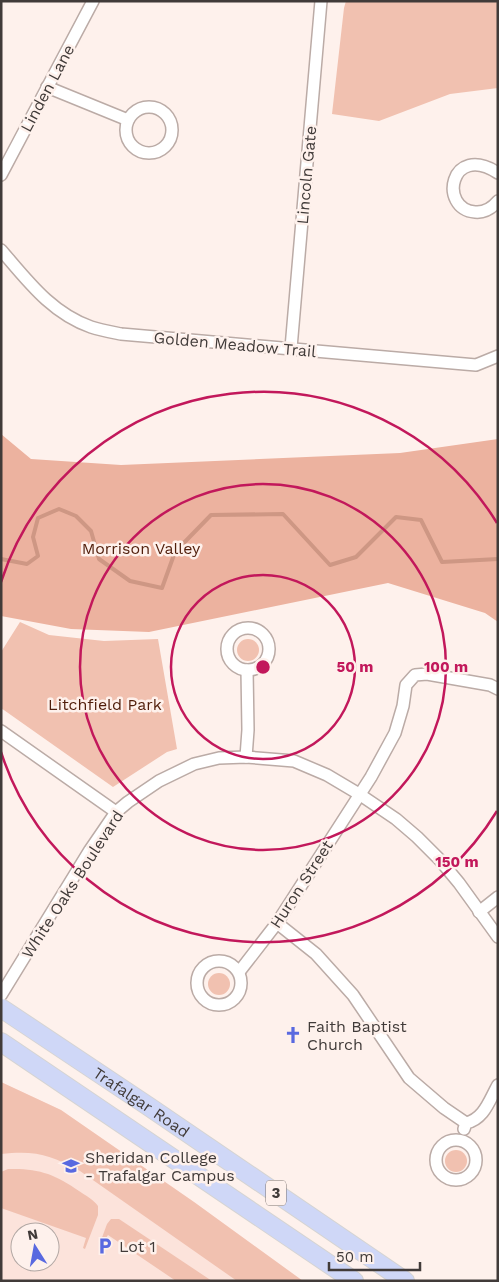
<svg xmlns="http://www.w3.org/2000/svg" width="499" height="1282" font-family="'Work Sans',sans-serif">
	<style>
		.built { fill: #fce3db; fill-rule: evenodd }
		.green { fill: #f1c1b0 }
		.forest { fill: #ecb29f }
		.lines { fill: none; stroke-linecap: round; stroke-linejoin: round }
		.stream { stroke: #ce9784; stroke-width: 4 }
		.street-casing { stroke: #bbaba6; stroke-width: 14 }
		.primary-casing { stroke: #d5d4d3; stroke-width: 20 }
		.street { stroke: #fff; stroke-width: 11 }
		.primary { stroke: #cfd7f7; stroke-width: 18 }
		.ring { fill: none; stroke: #c2185b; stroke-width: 2.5 }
		.labels { text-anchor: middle; stroke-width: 5; stroke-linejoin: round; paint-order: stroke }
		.shield { fill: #fef1ec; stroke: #7a726f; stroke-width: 1 }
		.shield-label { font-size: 15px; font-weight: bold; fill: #413b39 }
		.street-label { font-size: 16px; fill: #413b39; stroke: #fef1ec }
		.park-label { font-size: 16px; fill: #501d0a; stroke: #fef1ec }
		.poi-label { font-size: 16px; fill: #413b39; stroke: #fef1ec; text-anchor: start }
		.centre { fill: #c2185b; stroke: #fef1ec; stroke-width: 2.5 }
		.ring-label { font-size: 15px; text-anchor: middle; font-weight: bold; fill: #c2185b; stroke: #fef1ec; stroke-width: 5; stroke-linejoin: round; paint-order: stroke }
	</style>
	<rect width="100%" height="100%" fill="#fef1ec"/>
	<path class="built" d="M1,1082l60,28 133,92 109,79h-302zM20,1232h30v30h-30z"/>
	<g class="green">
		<polygon points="346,1 498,1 498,88 450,94 379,121 332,114 344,8"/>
		<polygon points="20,622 49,635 104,641 158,639 177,749 167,752 113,787 1,708 1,652"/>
		<circle cx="248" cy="650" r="11"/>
		<circle cx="219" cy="984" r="11"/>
		<path d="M1,1082l60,28 133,92 109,79h-66l-157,-110c-29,-16 -45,-21 -79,-17z"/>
		<circle cx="456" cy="1161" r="11"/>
		<path d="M8,1169c30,-1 47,5 71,22 7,5 14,8 19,15v9l-13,34 -2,-1 3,-10 -85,-30v-36z"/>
		<polygon points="111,1219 119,1219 212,1281 176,1281 108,1235 102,1244 100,1243 107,1224"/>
	</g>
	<polygon class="forest" points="1,434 31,459 121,465 400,453 498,439 498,622 485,613 388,583 149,632 71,629 1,616"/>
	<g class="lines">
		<polyline class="stream" points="1,559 27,564 38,556 33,537 38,518 59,509 76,516 91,531 99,559 130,581 162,588 175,552 211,515 283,514 330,565 356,557 396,517 421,520 442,562 498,559"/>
		<g class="street-casing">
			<g id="street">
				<polyline points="47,87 128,120"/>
				<circle cx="149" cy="130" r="23"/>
				<path d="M498,173c-48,-31 -60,36 -23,39 10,1 17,-4 23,-11"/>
				<polyline points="1,175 93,1"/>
				<path d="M1,250c26,30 50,63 90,77 9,3 20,5 30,7l355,31 22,-9"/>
				<polyline points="291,348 321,1"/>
				<circle cx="248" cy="649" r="21"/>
				<polyline points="1,731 116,812"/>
				<polyline points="246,757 248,730 247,670"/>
				<polyline points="479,912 498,897"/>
				<polyline points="277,923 316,954 353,995 409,1078 444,1108 466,1123"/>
				<circle cx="219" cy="983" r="22"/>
				<polyline points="239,972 277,923 371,777 395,733 403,706 406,685 415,675 427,674 490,685 498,689"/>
				<polyline points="1,995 90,850 116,812 128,802 159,781 194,764 219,758 246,757 294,761 327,775 359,794 396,819 417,837 439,859 459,883 498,937"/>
				<path d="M464,1129l2,-6c18,-4 23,-22 32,-38"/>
				<circle cx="456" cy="1160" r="20"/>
			</g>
		</g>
		<g class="primary-casing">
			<g id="primary">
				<path id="s1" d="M1,1008l147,98 257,175"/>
				<polyline points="1,1042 354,1281"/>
			</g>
		</g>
		<use href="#street" class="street"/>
		<use href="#primary" class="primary"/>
	</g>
	<g class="ring">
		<circle cx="263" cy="667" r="92"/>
		<circle cx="263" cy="667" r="183"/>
		<path d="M497 811A275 275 0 0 1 1 752M1 582A275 275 0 0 1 497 523"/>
	</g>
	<defs>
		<g id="church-bare" transform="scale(1.35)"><path d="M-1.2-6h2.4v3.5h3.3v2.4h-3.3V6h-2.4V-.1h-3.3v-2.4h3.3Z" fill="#5969e0" stroke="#fef1ec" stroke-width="2.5" paint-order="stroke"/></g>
		<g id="university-bare" transform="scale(1.35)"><path d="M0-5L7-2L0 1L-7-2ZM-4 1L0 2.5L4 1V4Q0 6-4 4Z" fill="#5969e0" stroke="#fef1ec" stroke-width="2.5" paint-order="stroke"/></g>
		<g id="parking-bare" transform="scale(1.35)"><path d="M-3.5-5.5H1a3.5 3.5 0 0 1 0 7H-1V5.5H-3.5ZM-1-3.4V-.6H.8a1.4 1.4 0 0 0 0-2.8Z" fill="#5969e0" stroke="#fef1ec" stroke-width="2.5" paint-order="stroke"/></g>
	</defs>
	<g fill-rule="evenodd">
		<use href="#church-bare" x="293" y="1035"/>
		<use href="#university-bare" x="71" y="1166"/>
		<use href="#parking-bare" x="105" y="1246"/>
	</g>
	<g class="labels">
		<rect class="shield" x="266" y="1180.5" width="20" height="25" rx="4"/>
		<g class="shield-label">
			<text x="276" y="1198">3</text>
		</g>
		<g class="street-label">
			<text transform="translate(47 88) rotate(-62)" y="6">Linden Lane</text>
			<text transform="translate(306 175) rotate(-85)" y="6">Lincoln Gate</text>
			<text transform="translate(235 344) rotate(5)" y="6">Golden Meadow Trail</text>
			<text transform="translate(72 884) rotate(-57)" y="6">White Oaks Boulevard</text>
			<text transform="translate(301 884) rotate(-57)" y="6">Huron Street</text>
			<text dy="6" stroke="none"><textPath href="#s1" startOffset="169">Trafalgar Road</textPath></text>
		</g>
		<g class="park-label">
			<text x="141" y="554">Morrison Valley</text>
			<text x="105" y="710">Litchfield Park</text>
		</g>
		<g class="poi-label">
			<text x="307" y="1032">Faith Baptist<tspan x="307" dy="18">Church</tspan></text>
			<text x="85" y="1163">Sheridan College<tspan x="85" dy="18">- Trafalgar Campus</tspan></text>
			<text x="119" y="1252">Lot 1</text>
		</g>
	</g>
	<circle cx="263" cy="667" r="8" class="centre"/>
	<g class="ring-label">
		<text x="355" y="672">50 m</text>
		<text x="446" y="672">100 m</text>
		<text x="457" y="867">150 m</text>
	</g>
	<rect width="499" height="1282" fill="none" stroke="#413b39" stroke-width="5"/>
	<g transform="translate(35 1247) rotate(349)"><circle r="24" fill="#fef1ec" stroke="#b2a8a4"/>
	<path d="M0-4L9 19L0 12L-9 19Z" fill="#5969e0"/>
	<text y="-8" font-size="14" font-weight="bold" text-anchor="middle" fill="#413b39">N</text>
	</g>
	<path d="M329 1262v8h91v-8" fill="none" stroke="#413b39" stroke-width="2.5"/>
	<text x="336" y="1262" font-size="15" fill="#413b39" stroke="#fef1ec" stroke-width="4" paint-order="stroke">50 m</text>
</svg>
